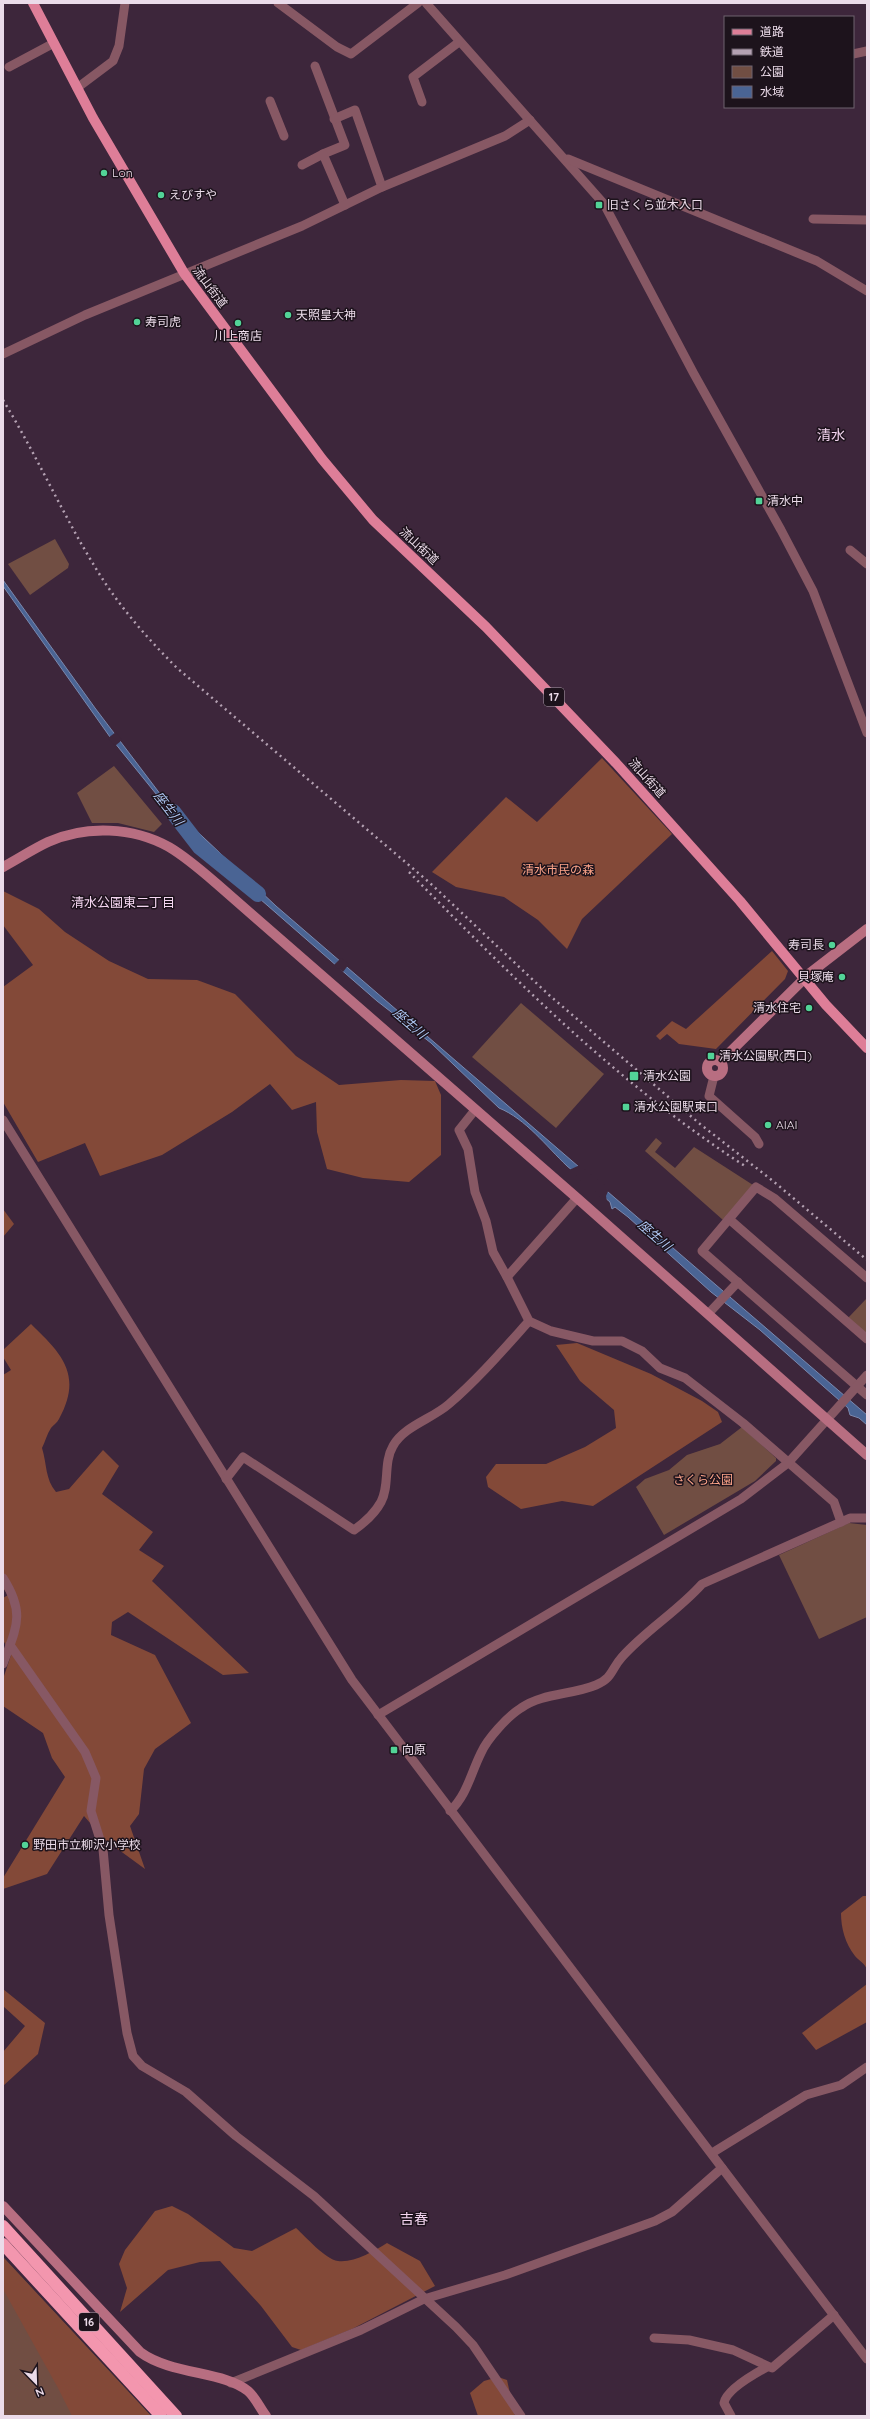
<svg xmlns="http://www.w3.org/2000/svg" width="870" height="2419" font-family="Quicksand,'Noto Sans JP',sans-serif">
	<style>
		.green { fill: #714e43 }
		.forest { fill: #834938 }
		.water { fill: #4a6494; stroke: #7a88ae }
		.pier { fill: #3d263b }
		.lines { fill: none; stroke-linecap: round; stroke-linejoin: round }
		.river { stroke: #4a6494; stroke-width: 16 }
		.street { stroke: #875864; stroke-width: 9 }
		.secondary { stroke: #b86e81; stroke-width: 10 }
		.primary { stroke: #de7e98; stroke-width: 10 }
		.highway { stroke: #f396ae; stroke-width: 12 }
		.rail { stroke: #b4a1b2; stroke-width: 2.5; stroke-dasharray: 2 4; stroke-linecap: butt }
		.poi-dot { fill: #52d397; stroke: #1d131c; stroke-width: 1.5 }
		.labels { text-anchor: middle; stroke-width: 3; stroke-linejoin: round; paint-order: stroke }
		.shield { fill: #1d131c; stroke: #ad9fac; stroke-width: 1 }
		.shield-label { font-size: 11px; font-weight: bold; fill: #ebdbe9 }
		.poi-label { font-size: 12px; fill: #ebdbe9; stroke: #1d131c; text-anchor: start }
		.street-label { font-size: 12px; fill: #ebdbe9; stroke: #1d131c }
		.park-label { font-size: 12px; fill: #fea58a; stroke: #1d131c }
		.water-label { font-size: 13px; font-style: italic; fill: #afc8f4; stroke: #1d131c }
		.neighbourhood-label { font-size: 13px; fill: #f4d5f0; stroke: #1d131c }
		.quarter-label { font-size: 14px; fill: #f4d5f0; stroke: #1d131c }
	</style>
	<rect width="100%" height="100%" fill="#3d263b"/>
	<g class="green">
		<polygon points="55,539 69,564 68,568 30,595 8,564"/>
		<polygon points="114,766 162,824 154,832 118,823 92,823 77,793"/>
		<polygon points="521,1003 604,1074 556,1128 472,1057"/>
		<polygon points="656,1138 662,1143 655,1152 675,1168 694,1147 753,1185 723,1220 645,1151"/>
		<polygon points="867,1298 867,1335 848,1318"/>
		<polygon points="742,1427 776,1458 776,1461 755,1481 664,1535 636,1487 645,1479 669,1470 687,1455 720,1444"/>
		<polygon points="849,1523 867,1525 867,1617 819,1639 779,1555"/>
		<polygon points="3,2257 151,2416 3,2416"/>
	</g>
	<g class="forest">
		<polygon points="602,758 672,834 582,919 567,949 538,920 504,897 456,887 432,872 506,797 537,822"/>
		<polygon points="3,891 39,909 65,932 109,961 148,979 197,980 235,994 296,1056 339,1085 401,1080 435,1081 441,1095 441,1155 409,1182 363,1178 327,1169 317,1132 316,1102 292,1110 270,1084 232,1112 162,1155 100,1176 85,1143 38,1162 3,1102 3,987 33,965 3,925"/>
		<polygon points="772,951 788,971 785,979 716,1049 679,1044 667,1034 660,1040 656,1036 672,1021 686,1029"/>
		<polygon points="3,1209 14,1224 3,1237"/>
		<path d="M31,1324c31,30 52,51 28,95 -2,4 -6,6 -8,9 -4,6 -6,14 -9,20 5,16 3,31 14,44l13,-3 34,-39 16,16 -17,28 51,38 -14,18 25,16 -12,15 97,92 -26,2 -95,-63 -16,10 -1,13 44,20 36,68 -36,26 -11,20 -5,45 -9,12 15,43 -41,-30 -20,-23 -37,58 -44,15v-11l62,-101 -13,-19 -9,-25 -40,-27v-27l8,-24 -8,-15v-42l5,-3 -5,-7v-213l8,-5 -8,-13v-7z"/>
		<polygon points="577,1343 651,1374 702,1401 718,1412 722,1422 593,1506 562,1501 521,1509 488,1487 486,1477 496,1464 546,1464 585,1447 616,1428 614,1410 580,1381 556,1345"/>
		<path d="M863,1896h4v74c-2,-7 -8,-9 -12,-14 -10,-13 -14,-28 -14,-43z"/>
		<polygon points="867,1984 867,2022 816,2050 802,2033"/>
		<polygon points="3,1989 45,2023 38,2054 3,2086 3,2052 25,2026 3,2006"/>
		<path d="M172,2206l16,8 46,34 18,3 44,-23c10,9 29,31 42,33 16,2 36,-10 49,-18l33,18 15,25 -83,43 -51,21 -9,-3 -31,-41 -41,-45 -20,1 -32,8 -48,42 7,-24 -8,-24 6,-14 30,-39z"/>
		<polygon points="3,2257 151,2416 72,2416 58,2388 3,2289"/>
		<polygon points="498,2377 507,2380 515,2416 478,2416 470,2393 484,2381"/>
	</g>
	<path class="water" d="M3,580l92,128 72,95 109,103 577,497 14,12v10l-8,-7 -9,-3 -2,-7 -25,-22 -63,-56 -49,-38 -83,-75 -13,-10 -3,2 -2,-7c-14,-12 -29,-24 -43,-36 -21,-20 -41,-47 -68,-58l-68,-65 -54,-42 -125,-109 -74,-71 -68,-84 -107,-151z"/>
	<g class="pier">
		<polygon points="116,732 122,740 115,746 108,738"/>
		<polygon points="341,958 349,964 343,972 334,965"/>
		<polygon points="580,1165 609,1189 606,1196 607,1202 569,1170"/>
	</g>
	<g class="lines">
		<polyline class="river" points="173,812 200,847 258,894"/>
		<g class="street">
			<polyline points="278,3 337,47 351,54 418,3"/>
			<polyline points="426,3 604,204 694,374 781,530 813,591 867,733"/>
			<polyline points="853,54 867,51"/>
			<polyline points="315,66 345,145 323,154"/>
			<polyline points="9,67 54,43"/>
			<polyline points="77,88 113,61 119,46 125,3"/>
			<polyline points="270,101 284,136"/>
			<polyline points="422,102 413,77 459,42"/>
			<polyline points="334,119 355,110 382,187"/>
			<polyline points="568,159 817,261 867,291"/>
			<polyline points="302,165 323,154 345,205"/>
			<polyline points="813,219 867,220"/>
			<polyline points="3,354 85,315 302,226 382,187 505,136 530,120"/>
			<polyline points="850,550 867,564"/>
			<polyline points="714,1076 709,1096 755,1137 759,1144"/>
			<polyline points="475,1110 459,1130 468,1149 475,1192 486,1221 493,1252 507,1277 529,1321 551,1331 593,1341 622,1341 642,1351 660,1368 685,1378 743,1423 834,1502 841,1522"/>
			<polyline points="3,1120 352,1680 867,2359"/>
			<polyline points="729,1219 867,1339"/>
			<polyline points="507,1277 577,1198"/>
			<polyline points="867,1278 774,1198 756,1187 702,1251 867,1395"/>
			<polyline points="708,1314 738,1282"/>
			<path d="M226,1479l17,-22 111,73c10,-7 21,-17 27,-28 9,-17 2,-39 12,-56 11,-20 39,-27 56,-42 29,-25 54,-54 80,-83"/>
			<path d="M3,1578c23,36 13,50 0,86"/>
			<polyline points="10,1645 85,1752 96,1778 91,1811 103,1849 109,1915 127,2033 133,2056 142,2066 186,2092 236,2136 314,2196 456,2327 473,2345 521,2416"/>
			<polyline points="378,1715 741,1499 788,1463 867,1375"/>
			<path d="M450,1811c17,-16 21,-38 31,-58 6,-14 27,-37 40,-45 21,-15 51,-13 75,-23 17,-7 15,-16 26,-28 24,-27 56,-46 80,-73l148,-66h17"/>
			<polyline points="712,2153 806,2095 841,2085 867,2067"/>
			<polyline points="654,2338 689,2340 733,2350 772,2368 834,2315"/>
			<polyline points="231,2383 361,2330 424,2299 505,2275 655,2221 672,2212 722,2168"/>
			<path d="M731,2416l-7,-13c2,-13 32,-30 43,-36"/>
		</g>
		<g class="secondary">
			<path d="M3,867c15,-8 30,-18 45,-25 38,-17 85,-15 121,5 17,10 33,24 48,37l360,314 290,257"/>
			<circle cx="715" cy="1068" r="8"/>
			<polyline points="720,1062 810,973 867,929"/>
			<path d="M3,2206l137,146c31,23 84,19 108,39 7,6 12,17 18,25"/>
		</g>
		<polyline class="primary" points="33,3 93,118 184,273 322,459 373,520 486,627 616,763 740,901 826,1005 867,1048"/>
		<g class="highway">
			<polyline points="3,2226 176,2416"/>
			<polyline points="3,2244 161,2416"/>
		</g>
		<g class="rail">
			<path d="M3,400c33,54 59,113 92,167 23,38 51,70 82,101l253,215 119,112 151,129 73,57 94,79"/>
			<path d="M409,872c104,106 209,212 336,294"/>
		</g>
	</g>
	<g class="poi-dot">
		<circle cx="104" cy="173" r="4"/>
		<circle cx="161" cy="195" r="4"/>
		<rect x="595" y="201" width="8" height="8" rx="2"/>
		<circle cx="288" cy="315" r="4"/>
		<circle cx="137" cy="322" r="4"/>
		<circle cx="238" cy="323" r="4"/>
		<rect x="755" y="497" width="8" height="8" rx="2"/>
		<circle cx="832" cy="945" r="4"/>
		<circle cx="842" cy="977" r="4"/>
		<circle cx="809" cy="1008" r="4"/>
		<rect x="707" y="1052" width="8" height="8" rx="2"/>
		<rect x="629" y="1071" width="10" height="10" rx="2"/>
		<rect x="622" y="1103" width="8" height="8" rx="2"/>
		<circle cx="768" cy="1125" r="4"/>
		<rect x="390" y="1746" width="8" height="8" rx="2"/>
		<circle cx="25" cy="1845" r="4"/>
	</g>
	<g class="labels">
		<g class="shield">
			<rect x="544" y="688" width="20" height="18" rx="3"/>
			<rect x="79" y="2313" width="20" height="18" rx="3"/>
		</g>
		<g class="shield-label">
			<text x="554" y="701">17</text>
			<text x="89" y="2326">16</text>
		</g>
		<g class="poi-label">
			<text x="112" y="177">Lon</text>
			<text x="169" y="199">えびすや</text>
			<text x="607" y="209">旧さくら並木入口</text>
			<text x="296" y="319">天照皇大神</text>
			<text x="145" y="326">寿司虎</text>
			<text x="238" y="340" text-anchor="middle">川上商店</text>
			<text x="767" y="505">清水中</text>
			<text x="824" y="949" text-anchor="end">寿司長</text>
			<text x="834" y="981" text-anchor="end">貝塚庵</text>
			<text x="801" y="1012" text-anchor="end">清水住宅</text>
			<text x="719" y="1060">清水公園駅(西口)</text>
			<text x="643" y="1080">清水公園</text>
			<text x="634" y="1111">清水公園駅東口</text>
			<text x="776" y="1129">AIAI</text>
			<text x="402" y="1754">向原</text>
			<text x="33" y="1849">野田市立柳沢小学校</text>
		</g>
		<g class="street-label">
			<text transform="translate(210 287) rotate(53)" y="4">流山街道</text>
			<text transform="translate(419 546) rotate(43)" y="4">流山街道</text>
			<text transform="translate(647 778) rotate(48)" y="4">流山街道</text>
		</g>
		<g class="park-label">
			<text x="558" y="874">清水市民の森</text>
			<text x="703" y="1484">さくら公園</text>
		</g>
		<g class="water-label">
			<text transform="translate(169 808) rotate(52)" y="5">座生川</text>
			<text transform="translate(410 1023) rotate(41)" y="5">座生川</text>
			<text transform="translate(655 1235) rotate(41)" y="5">座生川</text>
		</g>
		<g class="neighbourhood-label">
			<text x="123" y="907">清水公園東二丁目</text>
		</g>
		<g class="quarter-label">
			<text x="831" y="440">清水</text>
			<text x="414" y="2224">吉春</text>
		</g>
	</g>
	<rect width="870" height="2419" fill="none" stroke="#ebdbe9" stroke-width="8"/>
	<rect x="724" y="16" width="130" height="92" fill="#1d131c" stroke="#6f636e"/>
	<rect x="732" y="29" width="20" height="6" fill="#de7e98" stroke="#6f636e"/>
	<text x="760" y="36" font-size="12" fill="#ebdbe9">道路</text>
	<rect x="732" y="49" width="20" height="6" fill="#b4a1b2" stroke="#6f636e"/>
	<text x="760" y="56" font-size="12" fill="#ebdbe9">鉄道</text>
	<rect x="732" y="66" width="20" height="12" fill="#714e43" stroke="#6f636e"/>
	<text x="760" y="76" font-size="12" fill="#ebdbe9">公園</text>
	<rect x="732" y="86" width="20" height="12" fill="#4a6494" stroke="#6f636e"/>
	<text x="760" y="96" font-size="12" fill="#ebdbe9">水域</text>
	<g transform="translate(36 2383) rotate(157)" stroke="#1d131c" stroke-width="3" paint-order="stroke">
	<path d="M0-3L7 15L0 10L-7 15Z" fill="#ebdbe9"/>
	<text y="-6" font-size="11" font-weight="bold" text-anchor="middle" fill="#ebdbe9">N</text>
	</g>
</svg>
